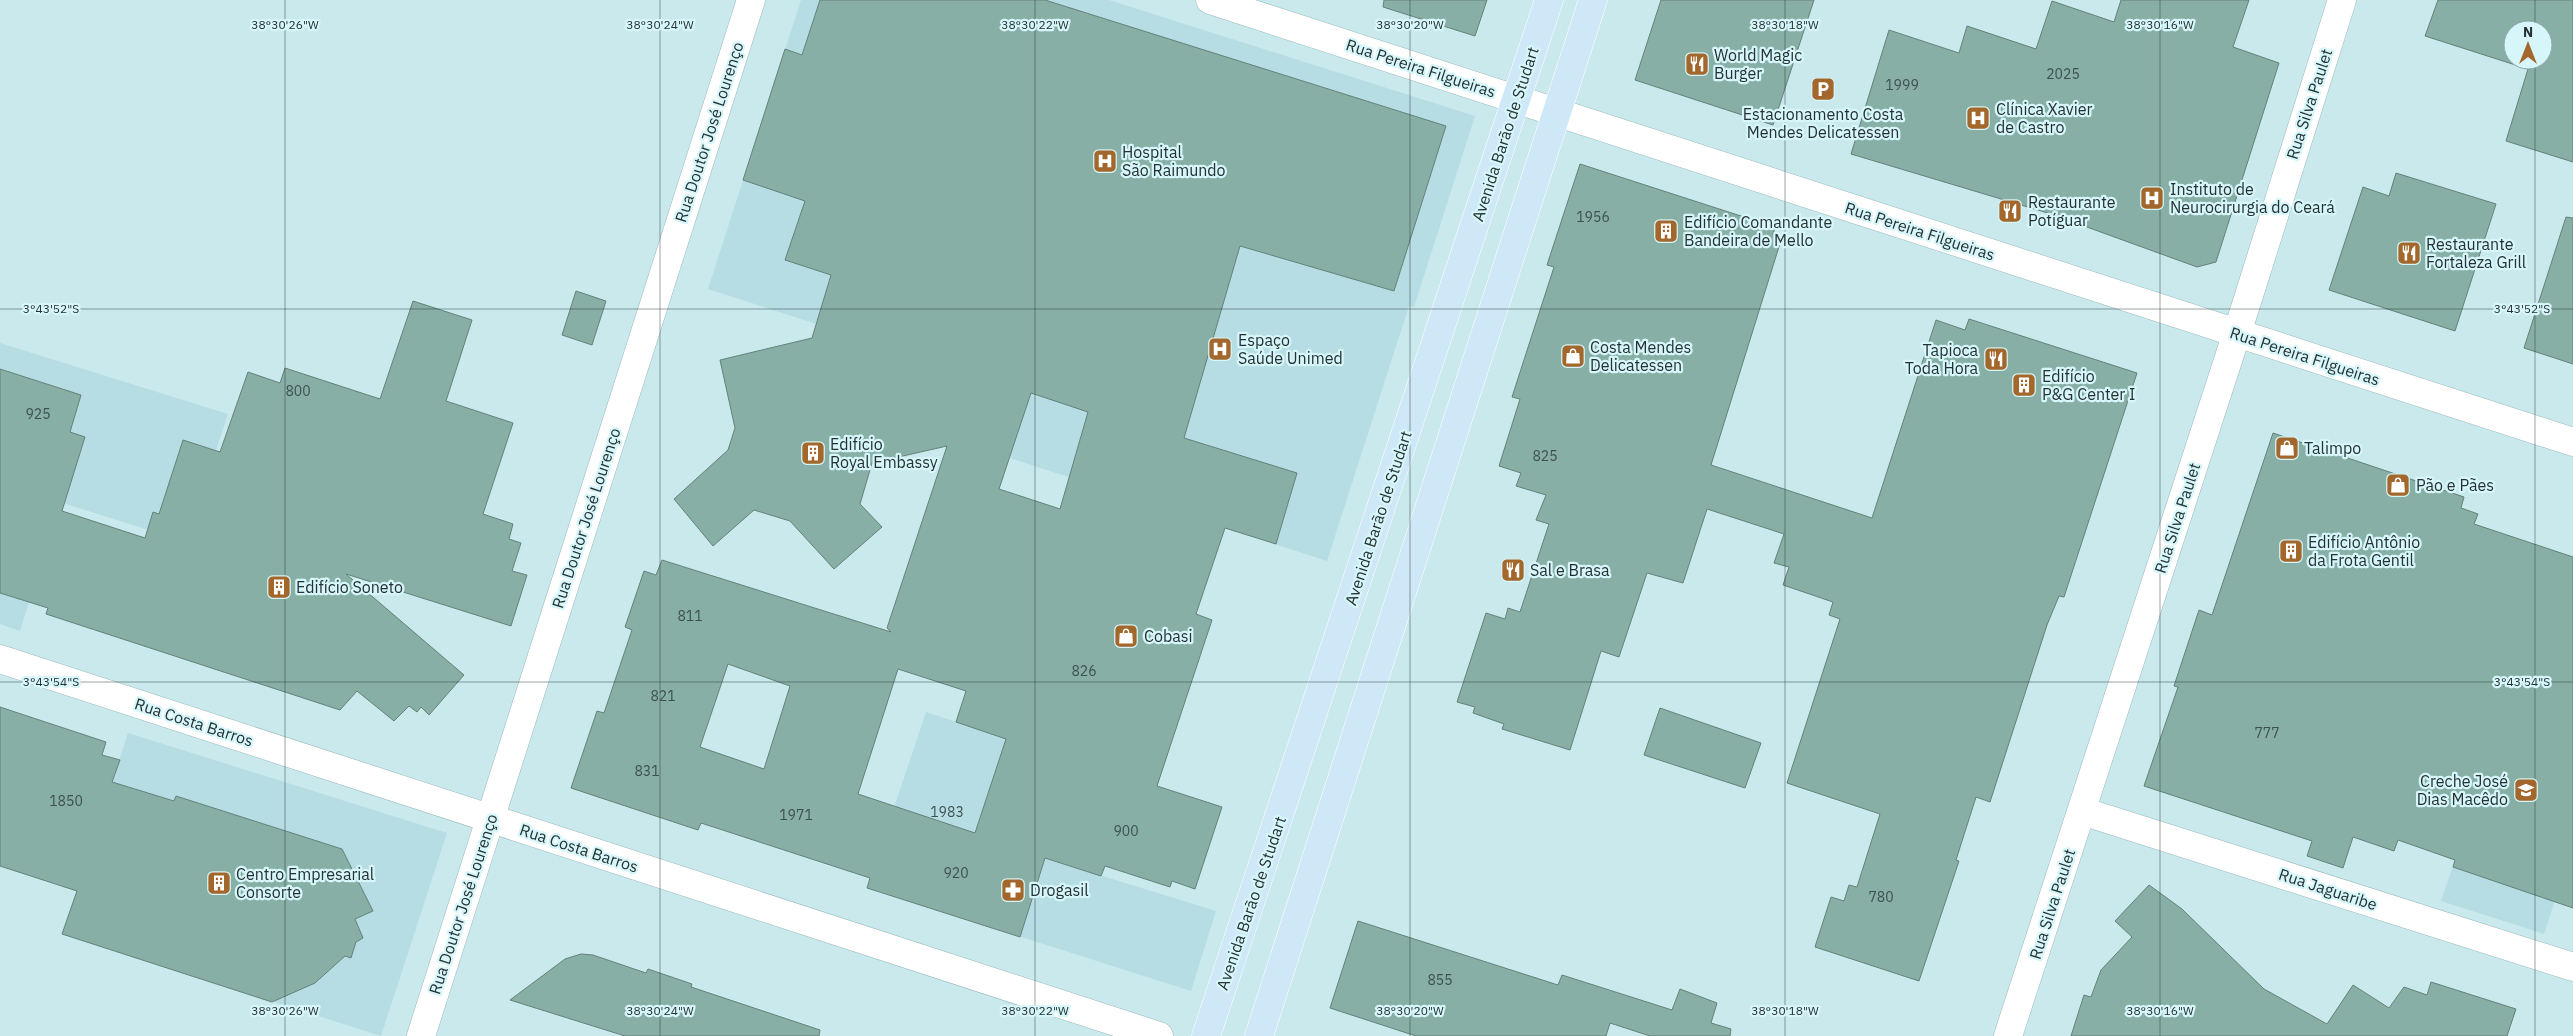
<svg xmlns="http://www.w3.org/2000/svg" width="2573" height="1036" font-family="'IBM Plex Sans',sans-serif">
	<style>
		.built { fill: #b5dde3 }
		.building { fill: #87afa5; stroke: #66817a; fill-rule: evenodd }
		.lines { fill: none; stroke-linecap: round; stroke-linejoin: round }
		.minor-casing { stroke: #9bb9bd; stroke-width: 29 }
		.tertiary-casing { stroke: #9bb9bd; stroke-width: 29 }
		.primary-casing { stroke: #fff; stroke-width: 29 }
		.minor { stroke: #fff; stroke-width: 28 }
		.tertiary { stroke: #fff; stroke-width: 28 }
		.primary { stroke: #cee8f7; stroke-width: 28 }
		.ticks { fill: none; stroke: #253133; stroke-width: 1; stroke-opacity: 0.45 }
		.labels { text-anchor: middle; stroke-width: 4.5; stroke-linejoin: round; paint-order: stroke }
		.number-label { font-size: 14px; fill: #3e5050 }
		.poi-label { font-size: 16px; fill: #253133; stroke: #d6f6fa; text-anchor: start }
		.street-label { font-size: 16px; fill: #253133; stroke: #d6f6fa }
		.ticks-label { font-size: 12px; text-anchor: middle; fill: #253133; stroke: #d6f6fa; stroke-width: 4.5; stroke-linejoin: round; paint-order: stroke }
	</style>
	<rect width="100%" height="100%" fill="#c9e9ed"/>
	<g class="built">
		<polygon points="801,0 1109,0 1475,116 1414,307 1409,306 1327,561 1010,458 1031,393 708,289"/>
		<polygon points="0,343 228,414 186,542 60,502 20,631 0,624"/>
		<polygon points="2510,699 2557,894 2544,934 2441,901"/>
		<polygon points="926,712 1044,750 995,774 973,839 1009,847 1216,911 1191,991 867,888"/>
		<polygon points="128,733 447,833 381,1036 62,934"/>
	</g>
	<g class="building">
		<path d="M820,0h225l401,126 -52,165 -154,-45 -56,192 113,35 -21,71 -51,-16 -29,86 16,6 -55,166 65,21 -27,82 -23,-8 -2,6 -65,-21 -4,10 -56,-18 -25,79 -153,-49 3,-10 -169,-55 -3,7 -127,-42 26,-77 7,2 28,-83 -7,-3 19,-56 12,4 6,-15 229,72 -4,-4 60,-182 -75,17 -12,41 22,23 -48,42 -44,-48 -36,-11 -41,36 -39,-47 54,-49 7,-22 -15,-68 92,-22 19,-63 -46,-15 20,-59 -62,-21 42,-131 17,6zM1031,393l57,19 -28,97 -61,-20zM728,664l62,22 -26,83 -64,-22zM898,669l68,22 -10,31 50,17 -31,94 -117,-39z"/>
		<polygon points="1384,0 1487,0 1475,36 1383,7"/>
		<polygon points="1661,0 1814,0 1773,125 1635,80"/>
		<polygon points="2121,0 2249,0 2233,47 2279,63 2216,262 2197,267 2051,214 1851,154 1889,30 1959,53 1967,26 2036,49 2052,1 2114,22"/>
		<path d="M2438,0h135v162l-67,-21 22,-72 -103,-33zM2513,30h30v30h-30z"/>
		<polygon points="1580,164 1775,227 1773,235 1782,237 1711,465 1872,518 1936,320 1965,330 1969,319 2137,373 2064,597 2059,596 2047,625 1990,802 1976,797 1956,860 1959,861 1919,981 1815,947 1831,897 1844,901 1849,885 1857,887 1880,814 1787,783 1840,619 1829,615 1833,602 1783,585 1789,567 1774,563 1784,534 1707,509 1683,583 1647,573 1619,657 1601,651 1570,750 1502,729 1504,724 1473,713 1475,707 1457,702 1486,613 1505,619 1508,608 1520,612 1549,524 1536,520 1546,495 1516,486 1521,473 1499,466 1520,399 1512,397 1554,267 1547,265"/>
		<polygon points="2396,173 2496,204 2455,331 2329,290 2363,187 2389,196"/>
		<polygon points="2566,217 2573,218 2573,364 2524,348"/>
		<polygon points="576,291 606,301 592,345 562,335"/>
		<polygon points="413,301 472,320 446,401 513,423 483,514 513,524 509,539 521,543 512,571 527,575 511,626 346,574 464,675 429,715 421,707 417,712 409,706 394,721 357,691 340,710 46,614 48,608 0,593 0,369 81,395 70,432 85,437 62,511 145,538 153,512 159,514 183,440 220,452 248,372 280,383 285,368 380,399"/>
		<polygon points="2273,433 2464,497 2461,508 2478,514 2474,524 2573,557 2573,908 2453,867 2455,860 2398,840 2394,851 2353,837 2343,868 2307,856 2312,841 2144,786 2178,687 2174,686 2199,610 2212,615"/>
		<polygon points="0,707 106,742 102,755 120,760 112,782 174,801 176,796 342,849 373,911 355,919 363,938 356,942 351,958 345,956 315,983 272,1002 62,934 77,891 0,866"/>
		<polygon points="1660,708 1761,743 1745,788 1644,755"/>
		<polygon points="2149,885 2182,909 2264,989 2327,1024 2353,985 2389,1008 2404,987 2427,995 2431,982 2516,1009 2507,1036 2071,1036 2084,995 2091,997 2101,970 2132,937 2115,921"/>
		<polygon points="1358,921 1558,985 1562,975 1672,1010 1680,989 1717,1003 1711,1023 1731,1029 1730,1036 1650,1036 1610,1023 1606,1036 1416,1036 1330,1008"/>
		<polygon points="581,954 593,955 646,973 648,969 692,984 691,987 820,1030 819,1036 625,1036 510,1000 565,959"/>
	</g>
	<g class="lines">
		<g class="minor-casing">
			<g id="minor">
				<polyline points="2082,811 2573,967"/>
				<polyline points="2008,1036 2246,305 2342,0"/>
			</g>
		</g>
		<g class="tertiary-casing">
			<g id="tertiary">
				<polyline points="1210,0 2573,442"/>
				<polyline points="0,659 1159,1036"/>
				<polyline points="421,1036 751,0"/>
			</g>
		</g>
		<g class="primary-casing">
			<g id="primary">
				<polyline points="1206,1036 1549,0"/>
				<polyline points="1259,1036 1593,0"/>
			</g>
		</g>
		<use href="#minor" class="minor"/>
		<use href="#tertiary" class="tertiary"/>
		<use href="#primary" class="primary"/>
	</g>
	<path class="ticks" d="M285,0v1036M660,0v1036M1035,0v1036M1410,0v1036M1785,0v1036M2160,0v1036M2535,0v30M2535,60v976M0,309h2573M0,682h2573"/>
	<defs>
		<g id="restaurant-square" transform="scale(1.25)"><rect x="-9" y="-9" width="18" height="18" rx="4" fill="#a3662b" stroke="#d6f6fa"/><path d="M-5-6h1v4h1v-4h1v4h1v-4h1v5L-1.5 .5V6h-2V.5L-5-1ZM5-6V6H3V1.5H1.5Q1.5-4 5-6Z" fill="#fff"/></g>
		<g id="parking-square" transform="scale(1.25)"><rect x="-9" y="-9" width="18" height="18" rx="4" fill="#a3662b" stroke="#d6f6fa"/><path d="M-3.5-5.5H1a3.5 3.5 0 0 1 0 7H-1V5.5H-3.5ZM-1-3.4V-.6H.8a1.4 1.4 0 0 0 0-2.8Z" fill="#fff"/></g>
		<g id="hospital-square" transform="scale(1.25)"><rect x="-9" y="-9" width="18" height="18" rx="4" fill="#a3662b" stroke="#d6f6fa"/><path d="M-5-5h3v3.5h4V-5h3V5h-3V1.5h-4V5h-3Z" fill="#fff"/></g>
		<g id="building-square" transform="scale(1.25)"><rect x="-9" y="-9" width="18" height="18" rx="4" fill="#a3662b" stroke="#d6f6fa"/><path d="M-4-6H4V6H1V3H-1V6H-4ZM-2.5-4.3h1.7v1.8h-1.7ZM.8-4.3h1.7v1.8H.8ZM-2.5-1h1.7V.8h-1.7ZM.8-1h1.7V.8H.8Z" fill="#fff"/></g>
		<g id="shop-square" transform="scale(1.25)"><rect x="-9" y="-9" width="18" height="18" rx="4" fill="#a3662b" stroke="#d6f6fa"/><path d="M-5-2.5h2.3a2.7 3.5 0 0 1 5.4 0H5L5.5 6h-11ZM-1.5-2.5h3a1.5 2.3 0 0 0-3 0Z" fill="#fff"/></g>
		<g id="school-square" transform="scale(1.25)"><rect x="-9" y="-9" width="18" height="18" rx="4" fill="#a3662b" stroke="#d6f6fa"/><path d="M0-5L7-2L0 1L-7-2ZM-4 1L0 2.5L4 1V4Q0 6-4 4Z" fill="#fff"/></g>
		<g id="pharmacy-square" transform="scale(1.25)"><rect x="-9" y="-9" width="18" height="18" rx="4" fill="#a3662b" stroke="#d6f6fa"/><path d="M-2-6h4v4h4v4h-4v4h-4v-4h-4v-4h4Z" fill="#fff"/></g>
	</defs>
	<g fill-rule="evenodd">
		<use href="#restaurant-square" x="1697" y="64"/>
		<use href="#parking-square" x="1823" y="89"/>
		<use href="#hospital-square" x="1978" y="118"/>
		<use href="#hospital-square" x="1105" y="161"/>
		<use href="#hospital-square" x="2152" y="198"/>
		<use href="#restaurant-square" x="2010" y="211"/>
		<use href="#building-square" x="1666" y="231"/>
		<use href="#restaurant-square" x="2409" y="253"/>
		<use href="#hospital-square" x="1220" y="349"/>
		<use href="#shop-square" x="1573" y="356"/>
		<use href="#restaurant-square" x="1996" y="359"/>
		<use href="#building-square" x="2024" y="385"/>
		<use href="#shop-square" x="2287" y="448"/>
		<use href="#building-square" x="813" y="453"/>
		<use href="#shop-square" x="2398" y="485"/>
		<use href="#building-square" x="2291" y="551"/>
		<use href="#restaurant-square" x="1513" y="570"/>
		<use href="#building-square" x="279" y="587"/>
		<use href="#shop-square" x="1126" y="636"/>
		<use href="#school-square" x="2526" y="790"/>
		<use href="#building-square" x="219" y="883"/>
		<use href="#pharmacy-square" x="1013" y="890"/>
	</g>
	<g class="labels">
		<g class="number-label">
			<text x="2063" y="79">2025</text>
			<text x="1902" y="90">1999</text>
			<text x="1593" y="222">1956</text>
			<text x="298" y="396">800</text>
			<text x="38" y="419">925</text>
			<text x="1545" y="461">825</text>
			<text x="690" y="621">811</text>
			<text x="1084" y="676">826</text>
			<text x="663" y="701">821</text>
			<text x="2267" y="738">777</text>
			<text x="647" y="776">831</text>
			<text x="66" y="806">1850</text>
			<text x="947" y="817">1983</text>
			<text x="796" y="820">1971</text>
			<text x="1126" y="836">900</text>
			<text x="956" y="878">920</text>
			<text x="1881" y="902">780</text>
			<text x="1440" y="985">855</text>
		</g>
		<g class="poi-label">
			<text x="1714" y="61">World Magic<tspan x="1714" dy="18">Burger</tspan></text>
			<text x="1996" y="115">Clínica Xavier<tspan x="1996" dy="18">de Castro</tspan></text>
			<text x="1823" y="120" text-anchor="middle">Estacionamento Costa<tspan x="1823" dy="18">Mendes Delicatessen</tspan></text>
			<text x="1122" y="158">Hospital<tspan x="1122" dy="18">São Raimundo</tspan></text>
			<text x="2170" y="195">Instituto de<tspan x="2170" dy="18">Neurocirurgia do Ceará</tspan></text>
			<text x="2028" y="208">Restaurante<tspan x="2028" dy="18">Potíguar</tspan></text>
			<text x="1684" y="228">Edifício Comandante<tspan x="1684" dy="18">Bandeira de Mello</tspan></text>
			<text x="2426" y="250">Restaurante<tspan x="2426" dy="18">Fortaleza Grill</tspan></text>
			<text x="1238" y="346">Espaço<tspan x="1238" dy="18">Saúde Unimed</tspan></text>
			<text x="1590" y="353">Costa Mendes<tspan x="1590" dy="18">Delicatessen</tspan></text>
			<text x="1978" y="356" text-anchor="end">Tapioca<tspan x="1978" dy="18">Toda Hora</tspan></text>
			<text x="2042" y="382">Edifício<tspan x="2042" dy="18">P&amp;G Center I</tspan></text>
			<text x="830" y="450">Edifício<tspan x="830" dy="18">Royal Embassy</tspan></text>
			<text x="2304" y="454">Talimpo</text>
			<text x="2416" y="491">Pão e Pães</text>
			<text x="2308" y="548">Edifício Antônio<tspan x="2308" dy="18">da Frota Gentil</tspan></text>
			<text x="1530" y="576">Sal e Brasa</text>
			<text x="296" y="593">Edifício Soneto</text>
			<text x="1144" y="642">Cobasi</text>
			<text x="2508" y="787" text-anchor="end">Creche José<tspan x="2508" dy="18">Dias Macêdo</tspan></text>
			<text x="236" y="880">Centro Empresarial<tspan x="236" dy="18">Consorte</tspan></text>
			<text x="1030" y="896">Drogasil</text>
		</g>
		<g class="street-label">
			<text transform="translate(1421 68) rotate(18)" y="6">Rua Pereira Filgueiras</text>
			<text transform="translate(2309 104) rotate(-72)" y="6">Rua Silva Paulet</text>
			<text transform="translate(709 132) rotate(-72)" y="6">Rua Doutor José Lourenço</text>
			<text transform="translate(1505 134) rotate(-72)" y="6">Avenida Barão de Studart</text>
			<text transform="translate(1920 231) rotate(18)" y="6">Rua Pereira Filgueiras</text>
			<text transform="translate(2305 356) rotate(18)" y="6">Rua Pereira Filgueiras</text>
			<text transform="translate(586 518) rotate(-72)" y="6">Rua Doutor José Lourenço</text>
			<text transform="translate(1378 518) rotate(-72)" y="6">Avenida Barão de Studart</text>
			<text transform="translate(2177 518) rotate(-72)" y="6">Rua Silva Paulet</text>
			<text transform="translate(194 722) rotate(18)" y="6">Rua Costa Barros</text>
			<text transform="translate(579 848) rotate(18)" y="6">Rua Costa Barros</text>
			<text transform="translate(2328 889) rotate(18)" y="6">Rua Jaguaribe</text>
			<text transform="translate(1251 903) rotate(-71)" y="6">Avenida Barão de Studart</text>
			<text transform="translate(463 904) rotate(-72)" y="6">Rua Doutor José Lourenço</text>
			<text transform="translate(2052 904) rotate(-72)" y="6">Rua Silva Paulet</text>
		</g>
	</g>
	<g class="ticks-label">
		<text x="285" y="29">38°30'26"W</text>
		<text x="660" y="29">38°30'24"W</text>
		<text x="1035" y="29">38°30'22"W</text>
		<text x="1410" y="29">38°30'20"W</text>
		<text x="1785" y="29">38°30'18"W</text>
		<text x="2160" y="29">38°30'16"W</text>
		<text x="51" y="313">3°43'52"S</text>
		<text x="2522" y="313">3°43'52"S</text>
		<text x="51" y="686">3°43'54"S</text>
		<text x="2522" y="686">3°43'54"S</text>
		<text x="285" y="1015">38°30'26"W</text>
		<text x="660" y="1015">38°30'24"W</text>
		<text x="1035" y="1015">38°30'22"W</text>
		<text x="1410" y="1015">38°30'20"W</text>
		<text x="1785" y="1015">38°30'18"W</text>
		<text x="2160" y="1015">38°30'16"W</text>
	</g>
	<g transform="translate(2528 45)"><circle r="24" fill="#d6f6fa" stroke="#8fa7aa"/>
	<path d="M0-4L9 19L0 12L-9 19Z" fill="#a3662b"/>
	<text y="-8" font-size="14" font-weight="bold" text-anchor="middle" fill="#253133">N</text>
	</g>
</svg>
